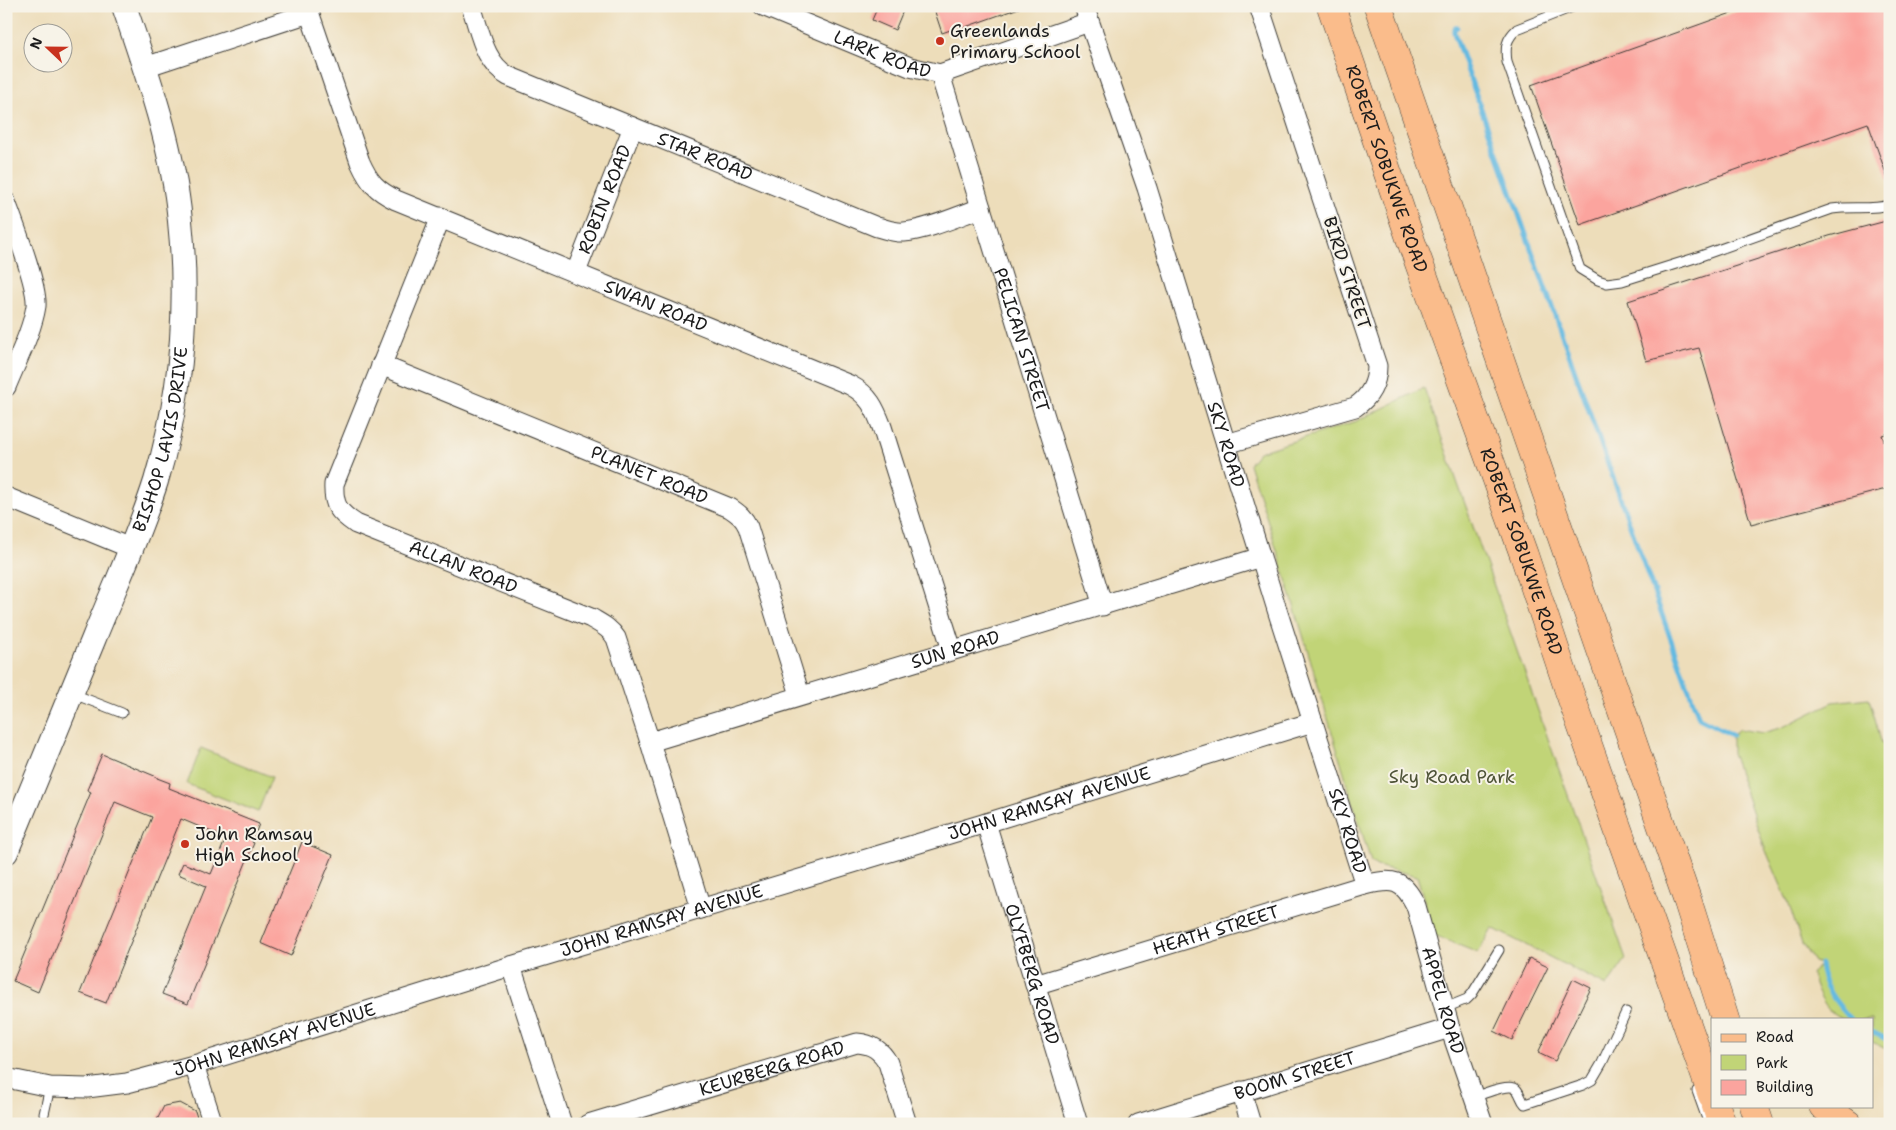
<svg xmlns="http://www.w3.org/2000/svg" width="1896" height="1130" font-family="'Shantell Sans',sans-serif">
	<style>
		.green { fill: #c1d477; stroke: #6e784a }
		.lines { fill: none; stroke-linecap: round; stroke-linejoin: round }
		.stream { stroke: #65bae1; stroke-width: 5 }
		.building { fill: #fba49e }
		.service-casing { stroke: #3b3934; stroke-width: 11 }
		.minor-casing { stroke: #3b3934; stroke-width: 21 }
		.tertiary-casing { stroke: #3b3934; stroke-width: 26 }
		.primary-casing { stroke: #3b3934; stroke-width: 29 }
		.service { stroke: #fff; stroke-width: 9 }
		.minor { stroke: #fff; stroke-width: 19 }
		.tertiary { stroke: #fff; stroke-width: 24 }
		.primary { stroke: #fabc8b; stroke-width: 28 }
		.poi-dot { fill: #c8321e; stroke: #f7f3e8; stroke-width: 2 }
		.labels { text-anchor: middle; stroke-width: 4; stroke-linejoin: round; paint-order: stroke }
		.poi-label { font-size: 18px; fill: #1c1c1c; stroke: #f7f3e8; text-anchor: start }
		.street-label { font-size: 18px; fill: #1c1c1c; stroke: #f7f3e8 }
		.park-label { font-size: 18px; fill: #4e5337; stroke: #f7f3e8 }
	</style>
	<rect width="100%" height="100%" fill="#f7f3e8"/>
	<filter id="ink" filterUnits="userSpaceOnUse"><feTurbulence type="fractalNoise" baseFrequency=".02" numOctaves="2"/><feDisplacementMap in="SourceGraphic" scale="10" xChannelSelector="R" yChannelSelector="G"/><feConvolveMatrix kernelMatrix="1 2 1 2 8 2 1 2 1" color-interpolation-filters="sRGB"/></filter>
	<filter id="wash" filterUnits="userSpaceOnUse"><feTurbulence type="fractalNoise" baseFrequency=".0096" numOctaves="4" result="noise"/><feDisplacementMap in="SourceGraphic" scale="20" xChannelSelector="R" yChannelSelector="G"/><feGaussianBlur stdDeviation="1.12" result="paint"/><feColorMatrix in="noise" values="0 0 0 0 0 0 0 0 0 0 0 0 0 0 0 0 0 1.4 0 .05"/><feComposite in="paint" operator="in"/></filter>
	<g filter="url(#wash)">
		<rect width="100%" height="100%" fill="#edddba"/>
		<g class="green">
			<path d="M1424,388l202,571 -19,27 -115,-58 -14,25 -44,-18 -17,-59 -40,-10 -6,-4c-41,-133 -78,-267 -122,-398l10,-12 98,-31z"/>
			<path d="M1869,698l12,43 9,14v296l-18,-9v-23c-7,0 -26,2 -32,-1 -15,-5 -25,-30 -28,-44l8,-10 -6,-2 -12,-18 -14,-42 -24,-56 -32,-93v-18l7,-6 24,4 20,-6 50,-25z"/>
			<polygon points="201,748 272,777 258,812 187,784"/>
		</g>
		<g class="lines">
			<g class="stream">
				<polyline points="1457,27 1454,29 1454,33 1699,718 1732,735"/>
				<path d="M1820,964c2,22 16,39 31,55"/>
				<polyline points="1872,1032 1890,1041"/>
			</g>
		</g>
		<g id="blocks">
			<g class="building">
				<polygon points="878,6 905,6 895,30 872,20"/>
				<polygon points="933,6 1018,6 1019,8 957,30 956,28 942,33"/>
				<polygon points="1751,6 1890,6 1890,179 1888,179 1868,123 1580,225 1531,85"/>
				<polygon points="1890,220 1890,433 1882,435 1890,458 1890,488 1751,524 1699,348 1646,361 1628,301 1829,236"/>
				<polygon points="102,754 157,777 157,778 170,783 169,788 259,824 252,842 254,843 188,1004 162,994 206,886 178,874 183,863 211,874 226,838 181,819 106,1003 80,993 152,817 115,802 38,992 13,981 91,792 87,790"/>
				<polygon points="302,842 333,855 291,956 261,943"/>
				<polygon points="1529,958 1548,967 1512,1040 1494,1031"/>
				<polygon points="1573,979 1591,988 1555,1061 1538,1053"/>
				<polygon points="180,1103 195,1111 199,1124 155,1124 164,1106"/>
			</g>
		</g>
	</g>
	<g filter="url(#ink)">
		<use href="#blocks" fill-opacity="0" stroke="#3b3934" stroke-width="1"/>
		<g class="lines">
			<g class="service-casing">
				<g id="service">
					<path d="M1575,6l-58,23c-11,10 -12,18 -10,33l73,207 18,11 9,3 15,-2 73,-23 137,-49c19,-3 39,1 58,-4"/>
					<polyline points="71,693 122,713"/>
					<polyline points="1445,1008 1467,999 1472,994 1499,950"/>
					<polyline points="1697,1091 1707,1119"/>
					<path d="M1474,1097c9,-3 37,-15 43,-7 4,5 4,10 8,14l58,-19 9,-5 10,-17 24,-51"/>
					<polyline points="44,1114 50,1087"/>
				</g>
			</g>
			<g class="minor-casing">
				<g id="minor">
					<path id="s1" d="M307,6l53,156c9,20 16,28 36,38l454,185c19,10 25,23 32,42l70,223"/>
					<path id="s2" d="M471,6c9,25 13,57 37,70l369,151c9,2 18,6 27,5 23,-2 54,-16 77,-24"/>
					<path id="s3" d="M763,6l147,61 30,7 149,-52"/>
					<path id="s4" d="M1084,6l63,182 131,425 87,272"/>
					<polyline points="145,67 309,13"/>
					<path id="s5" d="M940,74l163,532"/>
					<path d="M6,202c8,22 32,84 30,104 -4,26 -20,56 -30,81"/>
					<path id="s6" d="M441,217l-107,267c-1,21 4,28 22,40l235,94c10,6 19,10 25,20l34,104 51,167"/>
					<path id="s7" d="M576,272l57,-145"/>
					<path id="s8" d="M381,365l349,143c9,6 14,10 18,19l52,168"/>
					<path d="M1226,444l129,-37c15,-10 22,-23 22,-41l-118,-360"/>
					<polyline points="6,497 130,548"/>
					<path id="s9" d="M650,742l611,-185"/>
					<path id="s10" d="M986,823l92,301"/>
					<polyline points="511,966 562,1124"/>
					<path id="s11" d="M1035,985l330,-100c28,-7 38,-6 51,21l34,122 33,96"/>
					<polyline points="194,1065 213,1124"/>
					<path id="s12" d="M6,1078l44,9 37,1 40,-5 67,-18 317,-99 475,-143 327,-101"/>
					<polyline points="1241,1091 1251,1124"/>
					<path id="s13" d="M588,1124l269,-81c15,1 24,7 31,20l19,61"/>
					<path id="s14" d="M1138,1124l312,-96"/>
				</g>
			</g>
			<g class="tertiary-casing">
				<g id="tertiary">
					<path id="s15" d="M6,852c29,-71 59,-142 88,-214 21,-52 45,-103 62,-157 25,-84 33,-173 24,-260 -7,-74 -32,-145 -56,-215"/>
				</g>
			</g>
			<g class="primary-casing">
				<g id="primary">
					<path id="s16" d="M1331,6l80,235 113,314 45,136 143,404"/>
					<polyline points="1378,6 1688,902 1725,1019"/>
					<polyline points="1716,1106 1722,1124"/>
					<polyline points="1754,1106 1760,1124"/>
					<polyline points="1823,1106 1848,1124"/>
				</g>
			</g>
			<use href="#service" class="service"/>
			<use href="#minor" class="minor"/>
			<use href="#tertiary" class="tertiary"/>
			<use href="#primary" class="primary"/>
		</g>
	</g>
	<g class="poi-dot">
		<circle cx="940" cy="41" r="5"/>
		<circle cx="185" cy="844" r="5"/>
	</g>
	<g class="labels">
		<g class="poi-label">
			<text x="950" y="37">Greenlands<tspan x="950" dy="21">Primary School</tspan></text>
			<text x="195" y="840">John Ramsay<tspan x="195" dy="21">High School</tspan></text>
		</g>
		<g class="street-label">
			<text dy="6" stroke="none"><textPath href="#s3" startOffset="129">LARK ROAD</textPath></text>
			<text dy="6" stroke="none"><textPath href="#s2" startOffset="294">STAR ROAD</textPath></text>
			<text dy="6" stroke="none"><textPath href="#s16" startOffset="172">ROBERT SOBUKWE ROAD</textPath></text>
			<text dy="6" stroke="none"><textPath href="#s7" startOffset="78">ROBIN ROAD</textPath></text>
			<text transform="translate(1347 273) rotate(72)" y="6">BIRD STREET</text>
			<text dy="6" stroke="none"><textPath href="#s1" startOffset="499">SWAN ROAD</textPath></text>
			<text dy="6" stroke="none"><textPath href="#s5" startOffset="278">PELICAN STREET</textPath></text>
			<text dy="6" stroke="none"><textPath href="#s15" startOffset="442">BISHOP LAVIS DRIVE</textPath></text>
			<text dy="6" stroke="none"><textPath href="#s4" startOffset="461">SKY ROAD</textPath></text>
			<text dy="6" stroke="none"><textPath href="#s8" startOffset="290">PLANET ROAD</textPath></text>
			<text dy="6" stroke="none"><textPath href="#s16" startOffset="578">ROBERT SOBUKWE ROAD</textPath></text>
			<text dy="6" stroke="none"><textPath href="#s6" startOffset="452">ALLAN ROAD</textPath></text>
			<text dy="6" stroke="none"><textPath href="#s9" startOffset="319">SUN ROAD</textPath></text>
			<text dy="6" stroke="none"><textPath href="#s12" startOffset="1086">JOHN RAMSAY AVENUE</textPath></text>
			<text dy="6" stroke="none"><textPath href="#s4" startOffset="866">SKY ROAD</textPath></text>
			<text dy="6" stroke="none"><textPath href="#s12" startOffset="681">JOHN RAMSAY AVENUE</textPath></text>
			<text dy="6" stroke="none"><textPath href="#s11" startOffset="189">HEATH STREET</textPath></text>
			<text dy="6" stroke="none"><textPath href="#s10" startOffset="158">OLYFBERG ROAD</textPath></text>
			<text dy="6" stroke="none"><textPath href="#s11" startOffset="506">APPEL ROAD</textPath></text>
			<text dy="6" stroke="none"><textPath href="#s12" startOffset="276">JOHN RAMSAY AVENUE</textPath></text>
			<text dy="6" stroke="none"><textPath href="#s13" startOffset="192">KEURBERG ROAD</textPath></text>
			<text dy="6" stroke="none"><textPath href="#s14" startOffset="164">BOOM STREET</textPath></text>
		</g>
		<g class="park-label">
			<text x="1452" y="783">Sky Road Park</text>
		</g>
	</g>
	<rect width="1896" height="1130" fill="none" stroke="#f7f3e8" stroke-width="25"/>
	<rect x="1711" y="1018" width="162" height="90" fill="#f7f3e8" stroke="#9f9d96"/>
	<rect x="1721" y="1034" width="25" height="8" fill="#fabc8b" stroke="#9f9d96"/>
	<text x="1756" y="1042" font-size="15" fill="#1c1c1c">Road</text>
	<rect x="1721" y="1055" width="25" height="15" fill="#c1d477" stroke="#9f9d96"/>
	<text x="1756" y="1068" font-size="15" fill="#1c1c1c">Park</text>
	<rect x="1721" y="1080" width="25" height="15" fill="#fba49e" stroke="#9f9d96"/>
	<text x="1756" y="1092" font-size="15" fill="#1c1c1c">Building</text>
	<g transform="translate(48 48) rotate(292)"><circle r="24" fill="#f7f3e8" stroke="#9f9d96"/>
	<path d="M0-4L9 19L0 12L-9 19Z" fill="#c8321e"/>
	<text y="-8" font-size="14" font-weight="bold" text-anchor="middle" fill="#1c1c1c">N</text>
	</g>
</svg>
